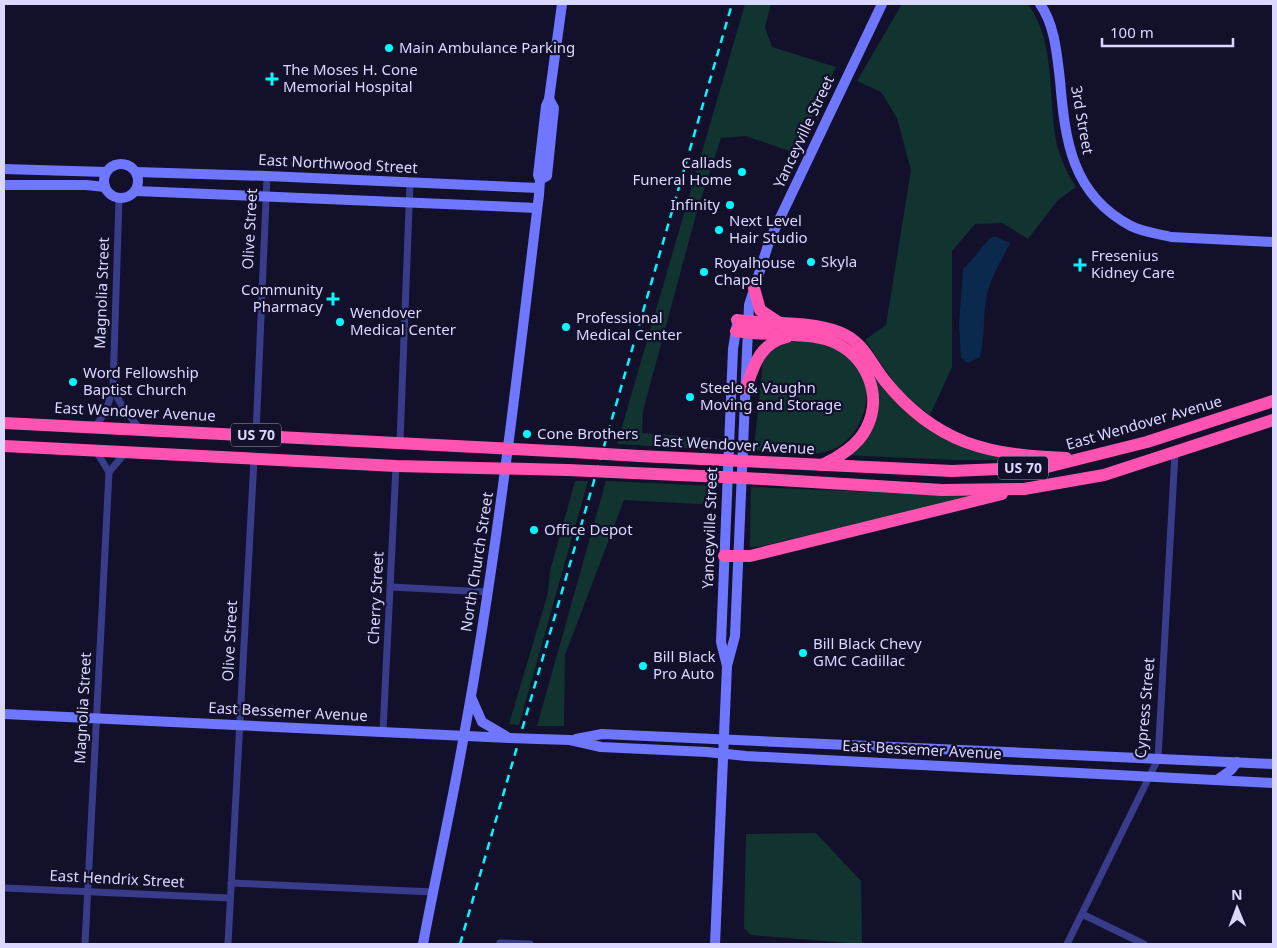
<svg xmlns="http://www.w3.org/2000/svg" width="1277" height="948" font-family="'Noto Sans',sans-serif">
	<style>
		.green { fill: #123430 }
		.water { fill: #0b284d }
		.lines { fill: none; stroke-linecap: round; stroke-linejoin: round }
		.street { stroke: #393c8a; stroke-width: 7 }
		.secondary { stroke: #6f76ff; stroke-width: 10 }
		.highway { stroke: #ff53b2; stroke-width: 12 }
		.rail { stroke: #04f8ff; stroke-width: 2.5; stroke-dasharray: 8 6; stroke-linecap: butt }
		.secondary-bridge { stroke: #6f76ff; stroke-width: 10 }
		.highway-bridge { stroke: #ff53b2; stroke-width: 12 }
		.poi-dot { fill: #04f8ff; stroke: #12102a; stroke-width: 2 }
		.labels { text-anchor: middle; stroke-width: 4.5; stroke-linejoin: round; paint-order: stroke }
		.shield { fill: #12102a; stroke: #9e9cbf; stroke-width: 1 }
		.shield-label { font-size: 14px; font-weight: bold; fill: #dad8ff }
		.poi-label { font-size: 15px; fill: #dad8ff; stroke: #12102a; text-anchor: start }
		.street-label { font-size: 15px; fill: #dad8ff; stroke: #12102a }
	</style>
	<rect width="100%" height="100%" fill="#12102a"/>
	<g class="green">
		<polygon points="745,4 771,4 765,27 772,47 836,67 795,153 746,136 721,138 697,211 643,411 642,433 720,439 719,450 617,444"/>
		<path d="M902,4h126c29,40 19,95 29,141 4,16 11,29 19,42l-19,14 -29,38 -26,-16 -27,1 -23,27v116l-22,48 -16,-12 -17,-16 -32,-47 21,-15 25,-155 -14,-52 -16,-26 -24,-11z"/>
		<path d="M800,340c13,1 29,0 40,10 7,5 17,15 21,22 15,27 -2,68 -30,78 -23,8 -53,2 -77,0l9,-90c11,-12 20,-18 37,-20z"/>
		<polygon points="876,377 902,407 1006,457 1006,460 956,460 844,455 865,436 874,378"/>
		<polygon points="575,481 588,481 519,725 509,724 548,593 550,571"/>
		<polygon points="606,481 716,486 717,505 624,500 565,655 564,726 537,726"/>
		<polygon points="751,487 973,496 758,547 750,547"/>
		<polygon points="816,833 861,881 862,944 751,935 744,928 746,834"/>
	</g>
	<path class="water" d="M994,236l16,7c-9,18 -21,37 -24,57 -3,19 -1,38 -6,57l-12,6 -7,-5 -2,-34 4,-55c10,-9 22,-28 31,-33z"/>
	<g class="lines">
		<g class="street">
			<polyline points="113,389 123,408 140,429"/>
			<polyline points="95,427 106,411 113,388 119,199"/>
			<polyline points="256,434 267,176"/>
			<polyline points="400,442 410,182"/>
			<polyline points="96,451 109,472"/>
			<polyline points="391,587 488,592"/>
			<polyline points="383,731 396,466"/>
			<polyline points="231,883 433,892"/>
			<polyline points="4,888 230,898"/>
			<polyline points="1082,914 1144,944"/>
			<polyline points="500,943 530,944"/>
			<polyline points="85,944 109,472 126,452"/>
			<polyline points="228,944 254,459"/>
			<polyline points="1067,944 1158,759 1175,453"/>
		</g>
		<g class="secondary">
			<path d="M1040,4c15,21 17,51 20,76 5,61 12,115 71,146 12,6 28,8 40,11l102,5"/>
			<circle cx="121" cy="181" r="17"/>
			<polyline points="4,169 106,172"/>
			<polyline points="136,172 267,176 539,188"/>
			<polyline points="540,180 547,176 554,108 549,99"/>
			<polyline points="4,185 86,185 105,187"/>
			<polyline points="136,191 537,208"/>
			<polyline points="727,666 735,636 749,305 770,239 882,4"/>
			<polyline points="471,697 482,722 506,736"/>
			<polyline points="4,714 509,738"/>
			<polyline points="538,739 570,740 601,747 707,752 746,756 1273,783"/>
			<polyline points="576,739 602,734 1273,764"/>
			<polyline points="1217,780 1231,770 1237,762"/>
			<path d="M423,944c13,-70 29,-139 41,-209 33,-179 53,-360 75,-540l1,-15 -2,-5 8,-69 3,-7 13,-95"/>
			<polyline points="715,944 727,666 721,642 733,349 737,324"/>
		</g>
		<g class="highway">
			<polyline points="754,288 760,310 778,322"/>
			<path d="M737,320c33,5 71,0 102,12 24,9 31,30 46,49 50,62 104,75 181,77"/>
			<path d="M736,331c27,5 71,1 95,10 35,14 53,54 35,88 -8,16 -28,29 -44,36"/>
			<path d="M746,388c8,-23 14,-45 41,-51"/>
			<polyline points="4,423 572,452"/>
			<polyline points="4,446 396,466 568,470"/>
			<polyline points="639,456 702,459"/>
			<polyline points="763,462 952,471 1047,467 1147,442 1273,401"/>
			<polyline points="633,473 701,476"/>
			<polyline points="763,479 942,490 1024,489 1104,475 1273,420"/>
			<polyline points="724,556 750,556 1002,494"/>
		</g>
		<polyline class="rail" points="460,944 732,4"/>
		<polyline class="secondary-bridge" points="509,738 538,739"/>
		<g class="highway-bridge">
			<polyline points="572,452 639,456"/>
			<polyline points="702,459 763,462"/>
			<polyline points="568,470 633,473"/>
			<polyline points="701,476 763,479"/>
		</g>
	</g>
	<g class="poi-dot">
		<circle cx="389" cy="48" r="5"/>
		<path d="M269.5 71.5h5v5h5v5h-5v5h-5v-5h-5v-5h5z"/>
		<circle cx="742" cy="172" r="5"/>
		<circle cx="730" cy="205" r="5"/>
		<circle cx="719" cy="230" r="5"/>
		<circle cx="811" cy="262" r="5"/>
		<path d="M1077.5 257.5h5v5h5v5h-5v5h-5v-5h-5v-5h5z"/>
		<circle cx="704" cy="272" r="5"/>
		<path d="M330.5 291.5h5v5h5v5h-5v5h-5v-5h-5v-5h5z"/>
		<circle cx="340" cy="322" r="5"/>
		<circle cx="566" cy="327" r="5"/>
		<circle cx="73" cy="382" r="5"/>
		<circle cx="690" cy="397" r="5"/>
		<circle cx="527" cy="434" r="5"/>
		<circle cx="534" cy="530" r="5"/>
		<circle cx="803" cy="653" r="5"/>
		<circle cx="643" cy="666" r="5"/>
	</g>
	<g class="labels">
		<g class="shield">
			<rect x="231" y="423.5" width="50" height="23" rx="4"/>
			<rect x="998" y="456.5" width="50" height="23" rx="4"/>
		</g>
		<g class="shield-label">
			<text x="256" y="440">US 70</text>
			<text x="1023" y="473">US 70</text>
		</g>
		<g class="poi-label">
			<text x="399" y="53">Main Ambulance Parking</text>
			<text x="283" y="75">The Moses H. Cone<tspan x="283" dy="17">Memorial Hospital</tspan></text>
			<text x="732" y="168" text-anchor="end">Callads<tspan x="732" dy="17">Funeral Home</tspan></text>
			<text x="720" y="210" text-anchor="end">Infinity</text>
			<text x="729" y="226">Next Level<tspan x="729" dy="17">Hair Studio</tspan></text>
			<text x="1091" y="261">Fresenius<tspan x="1091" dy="17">Kidney Care</tspan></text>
			<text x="821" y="267">Skyla</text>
			<text x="714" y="268">Royalhouse<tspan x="714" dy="17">Chapel</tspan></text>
			<text x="323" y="295" text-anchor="end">Community<tspan x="323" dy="17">Pharmacy</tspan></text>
			<text x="350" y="318">Wendover<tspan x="350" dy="17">Medical Center</tspan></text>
			<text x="576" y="323">Professional<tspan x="576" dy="17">Medical Center</tspan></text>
			<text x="83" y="378">Word Fellowship<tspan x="83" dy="17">Baptist Church</tspan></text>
			<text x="700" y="393">Steele &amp; Vaughn<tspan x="700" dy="17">Moving and Storage</tspan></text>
			<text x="537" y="439">Cone Brothers</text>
			<text x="544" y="535">Office Depot</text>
			<text x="813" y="649">Bill Black Chevy<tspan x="813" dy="17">GMC Cadillac</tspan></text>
			<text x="653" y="662">Bill Black<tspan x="653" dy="17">Pro Auto</tspan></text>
		</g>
		<g class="street-label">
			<text transform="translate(1082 120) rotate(80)" y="5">3rd Street</text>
			<text transform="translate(804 132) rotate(-65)" y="5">Yanceyville Street</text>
			<text transform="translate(338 164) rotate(3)" y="5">East Northwood Street</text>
			<text transform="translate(250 229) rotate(-87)" y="5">Olive Street</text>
			<text transform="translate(102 293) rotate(-88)" y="5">Magnolia Street</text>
			<text transform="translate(135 412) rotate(3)" y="5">East Wendover Avenue</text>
			<text transform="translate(1144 423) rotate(-16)" y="5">East Wendover Avenue</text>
			<text transform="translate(734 445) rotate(3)" y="5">East Wendover Avenue</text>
			<text transform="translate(710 528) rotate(-88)" y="5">Yanceyville Street</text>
			<text transform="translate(477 562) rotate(-81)" y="5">North Church Street</text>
			<text transform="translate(376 598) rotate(-87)" y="5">Cherry Street</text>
			<text transform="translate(230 641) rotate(-87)" y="5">Olive Street</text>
			<text transform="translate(83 708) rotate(-87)" y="5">Magnolia Street</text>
			<text transform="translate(1145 708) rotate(-85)" y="5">Cypress Street</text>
			<text transform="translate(288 712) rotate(3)" y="5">East Bessemer Avenue</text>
			<text transform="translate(922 750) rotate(3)" y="5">East Bessemer Avenue</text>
			<text transform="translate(117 879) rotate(3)" y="5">East Hendrix Street</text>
		</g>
	</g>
	<rect width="1277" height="948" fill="none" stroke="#dad8ff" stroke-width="10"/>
	<g transform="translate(1237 908) rotate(359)" stroke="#12102a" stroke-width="4" paint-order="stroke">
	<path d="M0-4L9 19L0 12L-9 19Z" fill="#dad8ff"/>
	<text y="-8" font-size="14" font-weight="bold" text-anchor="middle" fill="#dad8ff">N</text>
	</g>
	<path d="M1102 38v8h131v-8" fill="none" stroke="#dad8ff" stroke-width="2.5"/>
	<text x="1110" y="38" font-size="15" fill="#dad8ff" stroke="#12102a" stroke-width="4" paint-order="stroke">100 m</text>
</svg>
